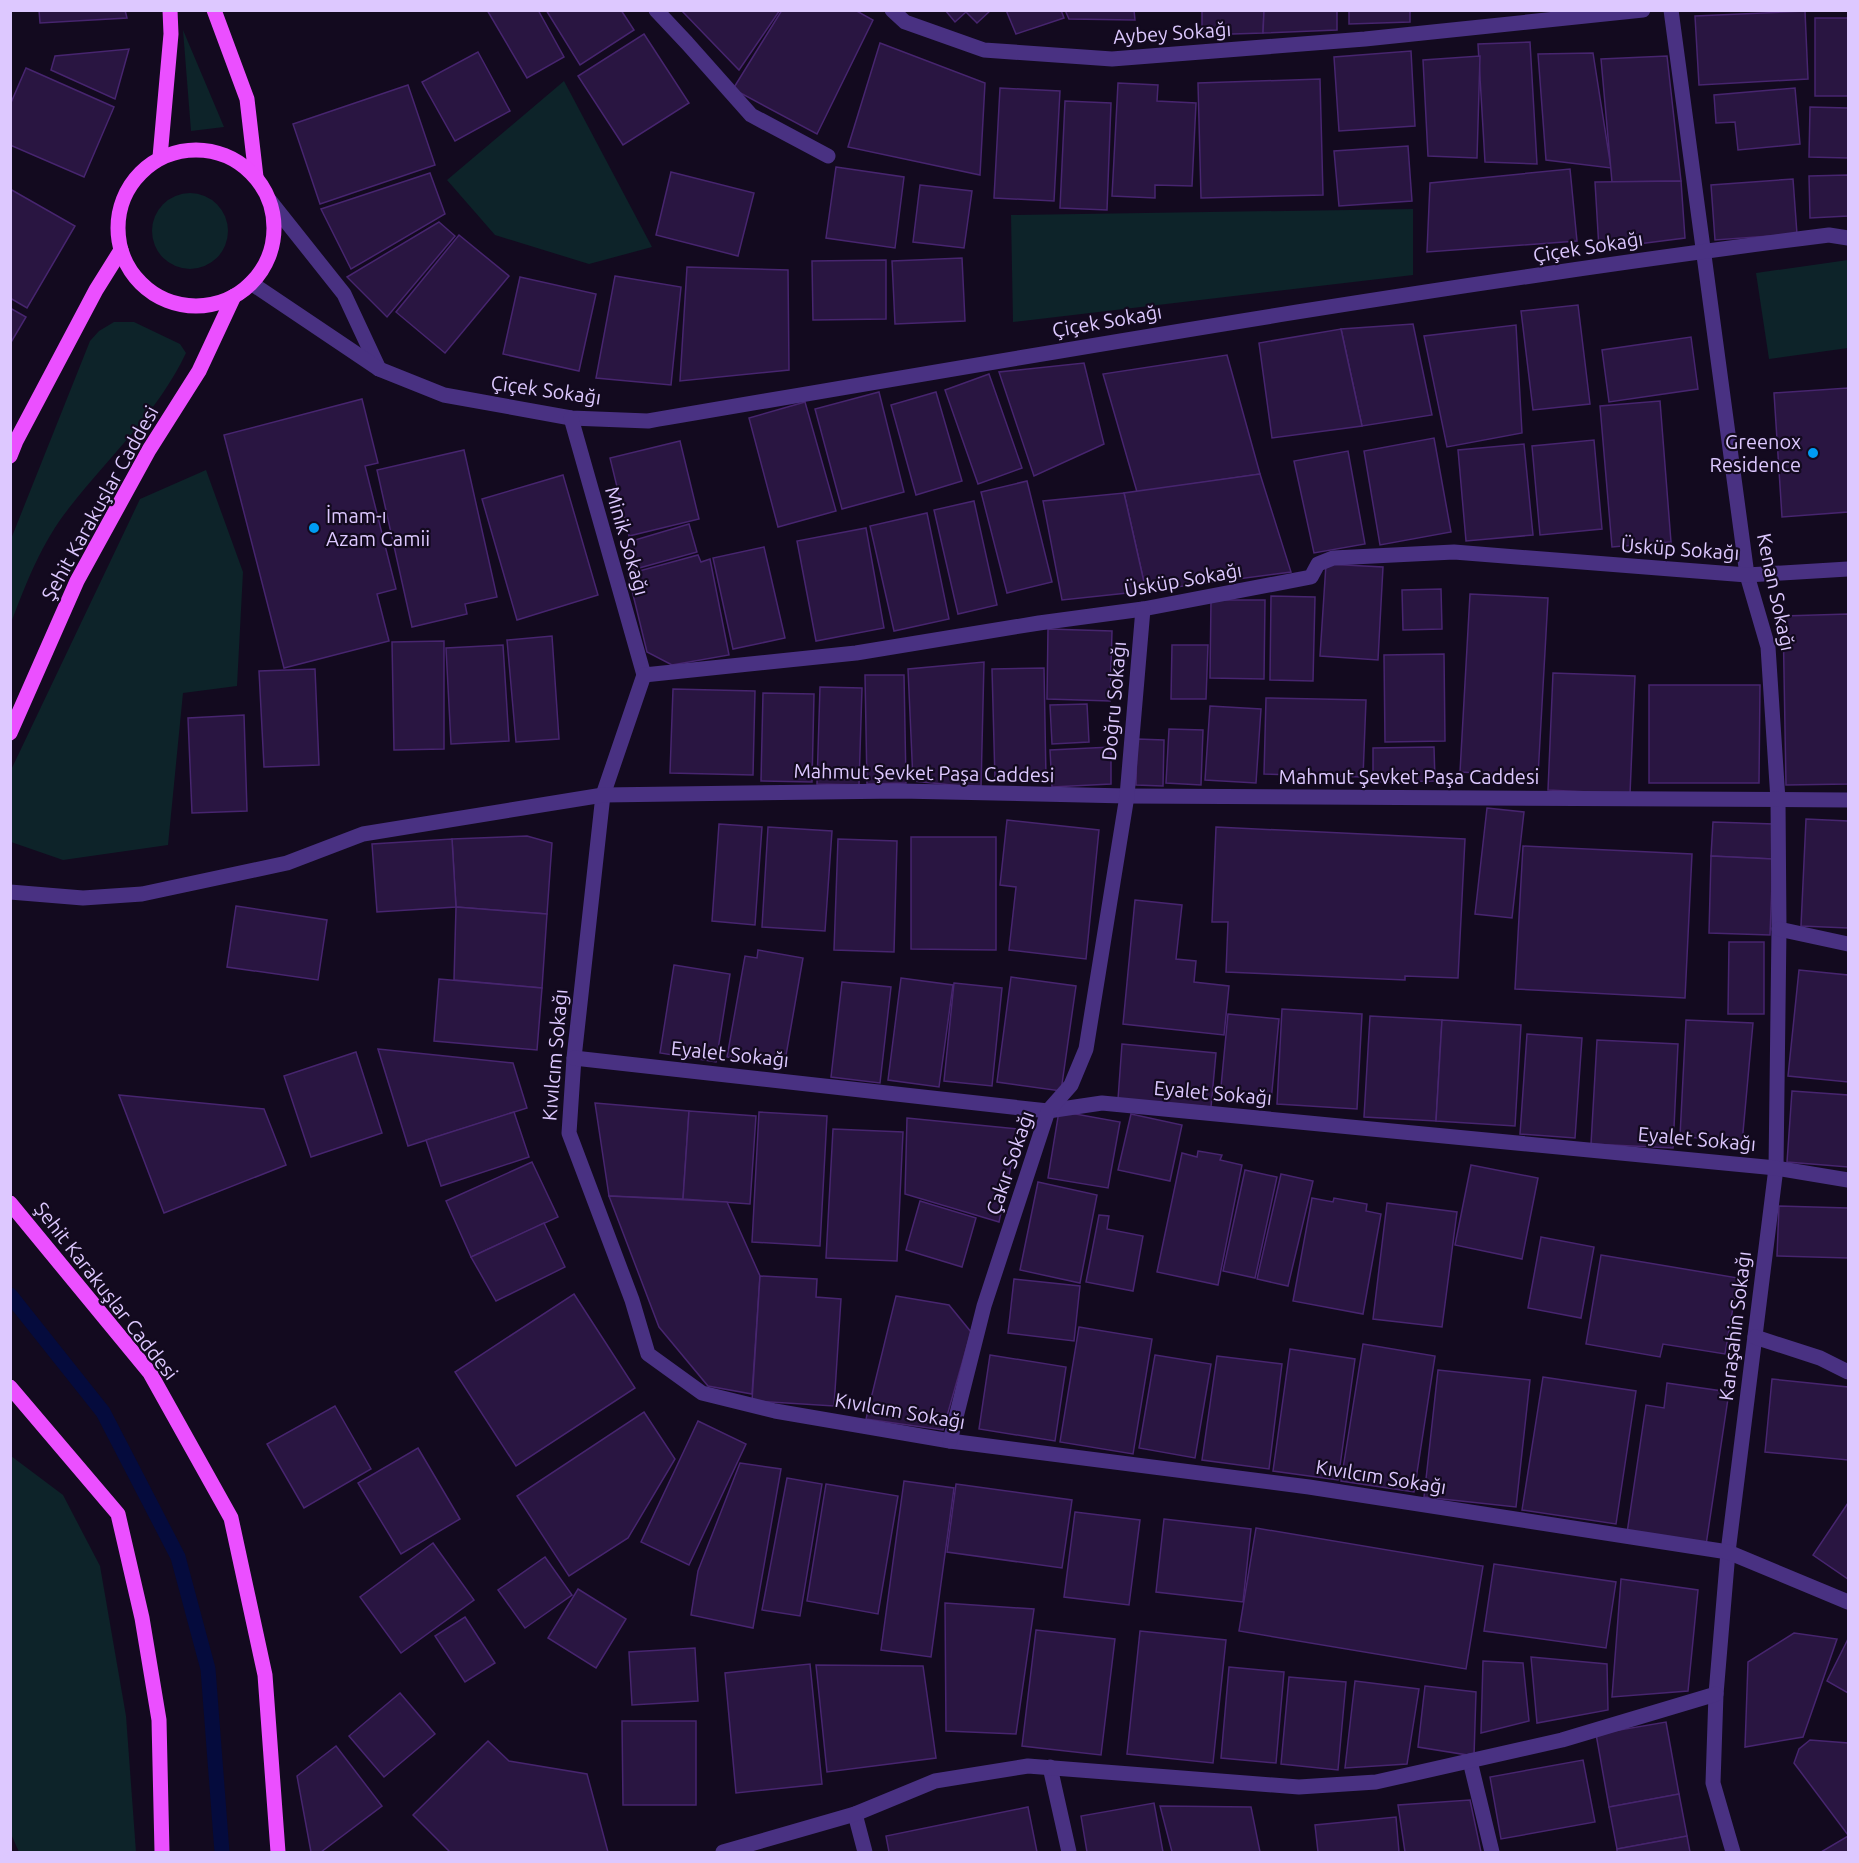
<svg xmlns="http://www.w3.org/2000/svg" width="1859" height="1863" font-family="Ubuntu,sans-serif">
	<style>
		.green { fill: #0d2329 }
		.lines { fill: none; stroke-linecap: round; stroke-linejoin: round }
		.stream { stroke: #050b3d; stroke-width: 15 }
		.building { fill: #291541; stroke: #47256f; stroke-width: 1.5 }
		.minor { stroke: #493182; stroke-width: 15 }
		.major { stroke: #eb4fff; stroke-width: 15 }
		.poi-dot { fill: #009cf3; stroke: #130a1f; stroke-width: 2 }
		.labels { text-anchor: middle; stroke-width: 4.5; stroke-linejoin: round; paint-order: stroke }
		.street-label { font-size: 20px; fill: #ddc8ff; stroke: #130a1f }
		.poi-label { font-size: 20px; fill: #ddc8ff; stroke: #130a1f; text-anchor: end }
	</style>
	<rect width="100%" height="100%" fill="#130a1f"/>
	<g class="green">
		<polygon points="183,30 224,127 191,131"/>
		<polygon points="564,81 652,247 589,264 495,235 447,180"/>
		<circle cx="190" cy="231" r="38"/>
		<polygon points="1413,209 1413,275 1013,322 1011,215"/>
		<polygon points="1848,260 1848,348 1769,359 1756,273"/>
		<path d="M114,322h20l46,22 6,9c-28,59 -77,104 -117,155 -27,34 -43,75 -58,115v-84l79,-198 9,-10z"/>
		<polygon points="206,470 243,572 237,686 183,693 168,845 63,860 11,842 11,770 140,499"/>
		<polygon points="11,1456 63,1495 100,1566 126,1716 136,1852 19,1852 11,1834"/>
	</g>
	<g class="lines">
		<polyline class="stream" points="10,1295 103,1412 178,1557 208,1669 222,1852"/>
	</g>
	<g class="building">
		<polygon points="39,10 125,10 127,18 40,23"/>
		<polygon points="487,10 538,10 564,57 527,78"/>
		<polygon points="546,10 621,10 634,30 580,65"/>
		<polygon points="681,10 780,10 739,70"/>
		<polygon points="782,10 855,10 873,20 817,134 733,89"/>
		<polygon points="945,10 990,10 990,11 977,23 966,12 955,22"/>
		<polygon points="1006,10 1061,10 1064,18 1016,34"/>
		<polygon points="1065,10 1134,10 1135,20 1069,19"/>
		<polygon points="1202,10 1264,10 1263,33 1202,35"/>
		<polygon points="1264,10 1337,10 1337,30 1263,33"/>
		<polygon points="1349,10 1410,10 1410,22 1349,24"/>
		<polygon points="1805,11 1808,79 1699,85 1695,16"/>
		<rect x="1815" y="18" width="33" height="78"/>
		<polygon points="644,34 689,103 623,145 578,76"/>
		<polygon points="1530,42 1537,164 1485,162 1478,44"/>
		<polygon points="880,43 985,83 980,175 848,147"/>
		<polygon points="129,49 115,99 51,70 55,56"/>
		<polygon points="1411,51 1415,126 1339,131 1334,57"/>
		<polygon points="478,52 510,111 455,141 422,82"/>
		<polygon points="1593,53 1611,168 1546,160 1538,54"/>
		<polygon points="1480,56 1477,158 1428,156 1423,60"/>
		<polygon points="1667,56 1681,181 1612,182 1601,59"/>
		<polygon points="26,68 114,107 84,177 10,145 10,105"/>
		<polygon points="1320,79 1323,195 1201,198 1198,83"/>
		<polygon points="1118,83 1158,85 1157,101 1196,103 1192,186 1155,185 1155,198 1112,196"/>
		<polygon points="408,85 435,165 320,204 293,124"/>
		<polygon points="1000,88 1060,91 1054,201 994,198"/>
		<polygon points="1795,88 1800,144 1738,150 1735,122 1716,123 1714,95"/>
		<polygon points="1065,101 1111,103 1107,210 1060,208"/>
		<polygon points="1810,107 1848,108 1848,158 1809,157"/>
		<polygon points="1408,146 1412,201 1339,206 1334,151"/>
		<polygon points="836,167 904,177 895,248 826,238"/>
		<polygon points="1570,169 1577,241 1427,252 1430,183"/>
		<polygon points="671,172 754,193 738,256 656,235"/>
		<polygon points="430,173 445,214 351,269 321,209"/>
		<polygon points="1848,175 1848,216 1810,218 1809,176"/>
		<polygon points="1793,179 1797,234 1715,240 1711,185"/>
		<polygon points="1681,181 1685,238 1599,249 1595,182"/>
		<polygon points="920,185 972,191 964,248 913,242"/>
		<polygon points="10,189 75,226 27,308 10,298"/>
		<polygon points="439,222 455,236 387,317 347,277"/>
		<polygon points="459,235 509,276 445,353 396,312"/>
		<polygon points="962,258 965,321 895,324 892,261"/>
		<polygon points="886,260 886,319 813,320 812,261"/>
		<polygon points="687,267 788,270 789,370 680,381"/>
		<polygon points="615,276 681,287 671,385 596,378"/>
		<polygon points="520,277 596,294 579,371 503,354"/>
		<polygon points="1578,305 1590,404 1533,410 1521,311"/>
		<polygon points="10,308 26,317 10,344"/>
		<polygon points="1413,324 1432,415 1362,426 1341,329"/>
		<polygon points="1516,325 1522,433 1447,447 1424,336"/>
		<polygon points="1341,329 1362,426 1272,438 1259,343"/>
		<polygon points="1691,337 1698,389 1609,402 1602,350"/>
		<polygon points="1227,355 1260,474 1137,492 1103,374"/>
		<polygon points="1084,363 1104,444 1034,476 999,372"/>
		<polygon points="989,374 1022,468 978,484 945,390"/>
		<polygon points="1848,388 1848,512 1782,517 1774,393"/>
		<polygon points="879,392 904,492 842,509 815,409"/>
		<polygon points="936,392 962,481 916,495 891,405"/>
		<polygon points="362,399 378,463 365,466 396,589 377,594 389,641 284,668 224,435"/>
		<polygon points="1660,401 1671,542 1612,547 1600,406"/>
		<polygon points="805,402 836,511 778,527 749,418"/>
		<polygon points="1434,438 1451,532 1380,545 1364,451"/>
		<polygon points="1594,440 1602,529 1540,535 1532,446"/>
		<polygon points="680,441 699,519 629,536 610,458"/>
		<polygon points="1524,444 1533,535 1466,541 1458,450"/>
		<polygon points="464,450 497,597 465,604 467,614 412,627 377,470"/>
		<polygon points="1348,451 1365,544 1314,553 1294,461"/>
		<polygon points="1260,474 1291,572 1146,591 1124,493"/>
		<polygon points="563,475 598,595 517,620 482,499"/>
		<polygon points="1027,481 1052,582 1007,593 981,492"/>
		<polygon points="1124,493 1146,591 1062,600 1043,501"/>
		<polygon points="974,501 997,605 958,614 934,510"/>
		<polygon points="927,513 949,619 894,631 870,526"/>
		<polygon points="689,524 697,552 632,570 625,543"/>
		<polygon points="866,528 884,628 816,641 797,541"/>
		<polygon points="764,547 785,638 733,649 713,558"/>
		<polygon points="698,555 701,562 710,559 729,655 672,665 647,652 628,574"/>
		<polygon points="1326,564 1383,567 1378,660 1320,656"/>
		<polygon points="1441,589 1442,629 1403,630 1402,590"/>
		<polygon points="1470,594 1548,598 1538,776 1460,772"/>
		<polygon points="1271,596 1315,597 1313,681 1270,680"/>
		<polygon points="1211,600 1265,600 1264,679 1210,678"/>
		<polygon points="1848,614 1848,784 1786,785 1783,616"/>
		<polygon points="1048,629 1112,631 1110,701 1047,699"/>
		<polygon points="552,636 559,739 516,742 507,640"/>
		<polygon points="444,641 444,749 394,750 392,642"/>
		<polygon points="503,645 509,741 451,744 446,648"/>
		<polygon points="1172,645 1208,645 1206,699 1171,699"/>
		<polygon points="1444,654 1445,741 1385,742 1384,655"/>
		<polygon points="984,662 981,788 913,781 908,669"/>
		<polygon points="1044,668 1046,778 995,780 992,669"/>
		<polygon points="315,669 319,765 264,767 259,671"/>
		<polygon points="1553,673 1635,676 1630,794 1548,790"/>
		<polygon points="865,675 904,675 906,783 867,784"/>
		<polygon points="1649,685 1760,685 1759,783 1649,783"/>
		<polygon points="820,687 862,688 859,785 817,784"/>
		<polygon points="673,689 755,691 753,775 670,773"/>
		<polygon points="763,693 814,694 812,782 761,781"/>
		<polygon points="1266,698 1366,700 1363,777 1264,774"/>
		<polygon points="1087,704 1089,742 1052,744 1050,705"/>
		<polygon points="1210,706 1261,709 1256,783 1205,780"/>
		<polygon points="244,715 247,811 192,813 188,718"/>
		<polygon points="1169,729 1203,730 1201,785 1166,783"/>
		<polygon points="1137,739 1164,740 1163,786 1136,785"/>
		<polygon points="1111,747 1111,784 1052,787 1050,750"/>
		<polygon points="1434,747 1435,781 1373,782 1373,748"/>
		<polygon points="1487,808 1524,812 1512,918 1475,914"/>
		<polygon points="1806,819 1848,821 1848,928 1801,926"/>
		<polygon points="1007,820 1099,830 1086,959 1009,950 1016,887 1000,885"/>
		<polygon points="1713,822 1774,824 1773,859 1711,856"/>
		<polygon points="719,824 762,827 755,925 712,921"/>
		<polygon points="768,827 832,831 825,931 762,927"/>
		<polygon points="1216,827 1465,839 1458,978 1405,976 1405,980 1226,972 1228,922 1212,922"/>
		<polygon points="527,836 552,843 547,914 456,907 452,839"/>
		<polygon points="911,837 996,837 996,950 911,949"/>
		<polygon points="452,839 456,907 377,912 372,844"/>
		<polygon points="838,839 897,841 894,952 834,950"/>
		<polygon points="1523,846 1692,854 1685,998 1515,989"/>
		<polygon points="1711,856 1773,859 1770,935 1709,933"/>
		<polygon points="1135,900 1182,905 1176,959 1196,961 1194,982 1229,986 1224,1035 1123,1024"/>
		<polygon points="236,906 327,920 318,980 227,967"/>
		<polygon points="456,907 547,914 542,988 454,980"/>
		<polygon points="1729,942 1764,942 1764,1014 1728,1014"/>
		<polygon points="758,950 803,958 784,1067 727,1057 745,956 757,958"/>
		<polygon points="674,965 730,974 716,1062 660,1053"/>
		<polygon points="1799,970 1848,975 1848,1082 1788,1076"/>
		<polygon points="1011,977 1076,986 1061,1091 997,1082"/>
		<polygon points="901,978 953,985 939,1087 888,1080"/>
		<polygon points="439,979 542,988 537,1050 434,1041"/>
		<polygon points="842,982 891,987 880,1083 831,1077"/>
		<polygon points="954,983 1002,988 992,1086 944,1081"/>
		<polygon points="1282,1009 1362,1014 1357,1109 1277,1104"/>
		<polygon points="1228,1014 1279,1019 1271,1101 1220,1097"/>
		<polygon points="1370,1016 1442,1020 1436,1121 1364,1117"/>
		<polygon points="1442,1020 1521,1025 1515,1126 1436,1121"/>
		<polygon points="1686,1020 1753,1023 1742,1143 1680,1136"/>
		<polygon points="1527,1034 1582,1038 1575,1138 1520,1134"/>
		<polygon points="1597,1040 1678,1044 1673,1148 1591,1144"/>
		<polygon points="1122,1044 1216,1053 1211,1107 1118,1099"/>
		<polygon points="378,1049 513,1063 527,1108 408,1146"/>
		<polygon points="356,1052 382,1133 311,1157 284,1076"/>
		<polygon points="1792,1091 1848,1095 1848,1167 1787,1162"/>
		<polygon points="119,1095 264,1109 286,1165 164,1213"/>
		<polygon points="595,1103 689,1111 683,1199 609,1196"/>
		<polygon points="689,1111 756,1116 750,1204 683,1199"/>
		<polygon points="1059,1111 1120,1122 1108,1188 1048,1178"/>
		<polygon points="514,1112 529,1157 441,1186 426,1140"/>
		<polygon points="759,1112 827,1116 820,1246 752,1242"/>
		<polygon points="1131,1114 1182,1125 1170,1181 1118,1170"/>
		<polygon points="907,1118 1019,1129 999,1222 905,1194"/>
		<polygon points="833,1129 903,1132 897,1261 826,1258"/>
		<polygon points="1198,1151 1222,1155 1220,1160 1242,1165 1218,1285 1157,1272 1182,1153 1197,1157"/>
		<polygon points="532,1162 558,1217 471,1257 446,1201"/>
		<polygon points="1471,1165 1538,1178 1522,1259 1455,1245"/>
		<polygon points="1245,1170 1277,1177 1255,1278 1223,1271"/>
		<polygon points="1281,1174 1313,1181 1288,1286 1257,1279"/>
		<polygon points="1038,1182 1097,1195 1080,1283 1020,1270"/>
		<polygon points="609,1196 727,1202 760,1276 752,1394 708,1386 659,1327"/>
		<polygon points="1312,1198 1333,1202 1334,1198 1367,1204 1366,1211 1381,1214 1363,1314 1293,1301"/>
		<polygon points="920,1201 976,1218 962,1267 906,1250"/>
		<polygon points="1387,1203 1457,1212 1442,1327 1373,1319"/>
		<polygon points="1779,1206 1848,1208 1848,1258 1777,1256"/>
		<polygon points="1099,1215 1109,1216 1107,1229 1143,1236 1133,1291 1086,1282"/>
		<polygon points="544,1223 565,1267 496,1301 471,1257"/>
		<polygon points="1541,1237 1594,1247 1581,1318 1528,1308"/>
		<polygon points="1601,1255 1738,1278 1725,1354 1663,1344 1660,1357 1586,1344"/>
		<polygon points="760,1276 817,1279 816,1297 841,1299 834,1406 752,1401"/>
		<polygon points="1014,1279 1080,1286 1074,1341 1008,1333"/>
		<polygon points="574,1294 635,1388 516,1466 455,1372"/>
		<polygon points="896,1296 949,1305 971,1332 943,1430 866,1419"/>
		<polygon points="1079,1327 1152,1339 1133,1454 1060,1442"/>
		<polygon points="1363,1344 1435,1356 1414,1492 1341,1481"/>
		<polygon points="1290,1349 1355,1359 1338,1480 1273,1471"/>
		<polygon points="990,1355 1066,1367 1055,1441 979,1429"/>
		<polygon points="1155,1355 1211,1364 1195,1458 1139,1448"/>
		<polygon points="1217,1356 1282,1364 1269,1469 1202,1460"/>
		<polygon points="1438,1370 1530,1380 1516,1507 1424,1497"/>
		<polygon points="1543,1377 1636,1391 1616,1524 1522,1510"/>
		<polygon points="1772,1379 1848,1387 1848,1460 1765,1452"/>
		<polygon points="1667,1383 1729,1392 1706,1545 1627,1533 1646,1405 1664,1408"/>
		<polygon points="335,1406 371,1469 304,1508 267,1444"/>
		<polygon points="644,1412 675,1459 628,1538 569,1576 517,1496"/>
		<polygon points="698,1421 746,1444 689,1565 641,1542"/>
		<polygon points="418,1448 460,1519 401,1554 358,1483"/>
		<polygon points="740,1463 781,1469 753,1628 691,1615 698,1571"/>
		<polygon points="787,1478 822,1484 800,1616 762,1610"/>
		<polygon points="904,1481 954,1488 931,1657 881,1650"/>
		<polygon points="826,1484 898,1496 878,1614 807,1601"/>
		<polygon points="956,1484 1072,1500 1062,1568 947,1552"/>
		<polygon points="1848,1503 1848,1579 1813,1555"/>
		<polygon points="1075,1512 1140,1520 1129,1605 1064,1597"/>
		<polygon points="1164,1519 1251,1529 1243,1602 1156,1592"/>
		<polygon points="1256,1528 1483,1566 1466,1669 1239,1631"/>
		<polygon points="433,1543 474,1600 401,1653 360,1597"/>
		<polygon points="545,1557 572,1595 525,1628 498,1590"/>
		<polygon points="1494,1564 1616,1582 1606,1648 1484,1631"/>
		<polygon points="1621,1579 1698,1590 1688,1691 1612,1697"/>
		<polygon points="578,1589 626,1619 596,1668 548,1638"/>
		<polygon points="945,1603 1034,1609 1016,1734 946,1731"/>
		<polygon points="465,1617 495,1663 465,1682 435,1636"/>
		<polygon points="1036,1630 1115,1639 1101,1755 1022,1746"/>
		<polygon points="1140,1631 1226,1640 1213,1763 1127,1754"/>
		<polygon points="1794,1633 1837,1639 1803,1737 1745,1747 1748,1662"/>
		<polygon points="1848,1639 1848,1693 1827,1681"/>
		<polygon points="695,1648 698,1701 632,1705 629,1652"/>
		<polygon points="1531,1657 1607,1664 1608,1710 1537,1723"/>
		<polygon points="1483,1661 1523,1663 1529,1721 1481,1733"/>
		<polygon points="810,1664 822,1784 736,1793 725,1673"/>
		<polygon points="816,1665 923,1666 936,1758 827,1772"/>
		<polygon points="1229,1667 1284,1672 1276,1763 1221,1758"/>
		<polygon points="1289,1677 1346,1682 1338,1770 1281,1764"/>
		<polygon points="1355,1681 1419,1689 1407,1764 1345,1768"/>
		<polygon points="1425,1686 1476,1692 1474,1756 1418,1747"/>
		<polygon points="400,1693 435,1734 384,1777 349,1736"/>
		<polygon points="622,1721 696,1721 696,1805 623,1805"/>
		<polygon points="1666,1722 1679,1794 1609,1807 1596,1734"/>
		<polygon points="1810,1740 1848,1743 1848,1835 1794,1763 1799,1749"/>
		<polygon points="488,1741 509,1761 587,1774 608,1852 450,1852 413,1815"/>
		<polygon points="336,1746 382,1806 321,1852 311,1852 297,1776"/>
		<polygon points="1583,1760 1595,1822 1501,1839 1490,1777"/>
		<polygon points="1679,1794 1687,1836 1617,1849 1609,1807"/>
		<polygon points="1470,1800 1481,1852 1405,1852 1398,1805"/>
		<polygon points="1154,1803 1163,1852 1087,1852 1081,1816"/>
		<polygon points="1160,1806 1251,1807 1260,1852 1172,1852"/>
		<polygon points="1028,1807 1037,1852 889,1852 886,1836"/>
		<polygon points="1396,1817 1399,1852 1318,1852 1315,1825"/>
		<polygon points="1687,1836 1690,1852 1617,1852 1617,1849"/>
		<polygon points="1848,1836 1848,1852 1821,1852"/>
	</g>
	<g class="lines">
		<g class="minor">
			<polyline points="656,10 687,43 751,115 828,156"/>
			<polyline points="892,10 905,22 984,50 1112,59 1365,39 1643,10"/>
			<polyline points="1671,10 1747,575 1768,647 1778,800 1779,929 1776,1168 1728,1552 1716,1694 1713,1783 1733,1852"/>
			<polyline points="270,201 344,294 379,369"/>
			<path d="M251,283l128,86 65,26 127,23 77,3c393,-67 785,-136 1181,-186l19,3"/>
			<polyline points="571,418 644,675"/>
			<polyline points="1848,569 1747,575 1454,552 1333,558 1318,564 1311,577 1143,609 1039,623 856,653 644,675 603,795 574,1058 569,1133 632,1300 648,1354 702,1393 775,1411 950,1441 1309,1487 1728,1552 1848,1602"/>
			<polyline points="10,892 83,898 142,894 287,863 363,834 603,795 900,791 1127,796 1848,800"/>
			<polyline points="1779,929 1848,944"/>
			<polyline points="574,1058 1048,1111 1102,1103 1776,1168 1848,1180"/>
			<polyline points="1755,1337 1820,1358 1848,1372"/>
			<polyline points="950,1441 984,1306 1048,1111 1071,1085 1086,1049 1127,796 1143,609"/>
			<polyline points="1470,1761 1492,1852"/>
			<polyline points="1050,1767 1069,1852"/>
			<polyline points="855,1814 865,1852"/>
			<polyline points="723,1852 855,1814 935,1781 1028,1766 1299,1787 1376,1782 1562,1740 1716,1694"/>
		</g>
		<g class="major">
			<polyline points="214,10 247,99 256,177"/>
			<circle cx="196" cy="228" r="78"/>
			<polyline points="160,157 171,34 170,10"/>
			<polyline points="10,456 16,441 96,290 121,250"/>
			<polyline points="10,733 77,581 149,450 199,371 234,296"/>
			<polyline points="10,1203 150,1373 231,1518 265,1675 278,1852"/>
			<polyline points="10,1387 118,1514 142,1618 159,1720 162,1852"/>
		</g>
	</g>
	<g class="poi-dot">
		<circle cx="1813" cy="453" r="6"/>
		<circle cx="314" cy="528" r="6"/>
	</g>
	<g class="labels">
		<g class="street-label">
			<text transform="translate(1172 33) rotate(-4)" y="7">Aybey Sokağı</text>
			<text transform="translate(1588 247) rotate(-9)" y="7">Çiçek Sokağı</text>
			<text transform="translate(1107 321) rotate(-10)" y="7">Çiçek Sokağı</text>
			<text transform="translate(546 390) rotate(8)" y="7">Çiçek Sokağı</text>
			<text transform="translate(100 503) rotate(-61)" y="7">Şehit Karakuşlar Caddesi</text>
			<text transform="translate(627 541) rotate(74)" y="7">Minik Sokağı</text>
			<text transform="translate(1680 549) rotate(4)" y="7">Üsküp Sokağı</text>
			<text transform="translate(1183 580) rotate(-10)" y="7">Üsküp Sokağı</text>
			<text transform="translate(1776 592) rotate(78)" y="7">Kenan Sokağı</text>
			<text transform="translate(1114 701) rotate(-85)" y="7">Doğru Sokağı</text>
			<text transform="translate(924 773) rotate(1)" y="7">Mahmut Şevket Paşa Caddesi</text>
			<text x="1409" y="784">Mahmut Şevket Paşa Caddesi</text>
			<text transform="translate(730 1054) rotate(6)" y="7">Eyalet Sokağı</text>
			<text transform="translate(555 1055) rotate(-85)" y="7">Kıvılcım Sokağı</text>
			<text transform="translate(1213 1093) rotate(5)" y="7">Eyalet Sokağı</text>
			<text transform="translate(1697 1139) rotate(5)" y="7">Eyalet Sokağı</text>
			<text transform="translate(1010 1163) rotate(-71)" y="7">Çakır Sokağı</text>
			<text transform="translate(106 1291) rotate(52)" y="7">Şehit Karakuşlar Caddesi</text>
			<text transform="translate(1735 1326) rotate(-83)" y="7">Karaşahin Sokağı</text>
			<text transform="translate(900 1411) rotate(10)" y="7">Kıvılcım Sokağı</text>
			<text transform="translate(1381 1477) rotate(9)" y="7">Kıvılcım Sokağı</text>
		</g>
		<g class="poi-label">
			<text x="1801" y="449">Greenox<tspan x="1801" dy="23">Residence</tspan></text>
			<text x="326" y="523" text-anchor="start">İmam-ı<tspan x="326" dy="23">Azam Camii</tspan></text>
		</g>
	</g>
	<rect width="1859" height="1863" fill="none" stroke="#ddc8ff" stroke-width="24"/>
</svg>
